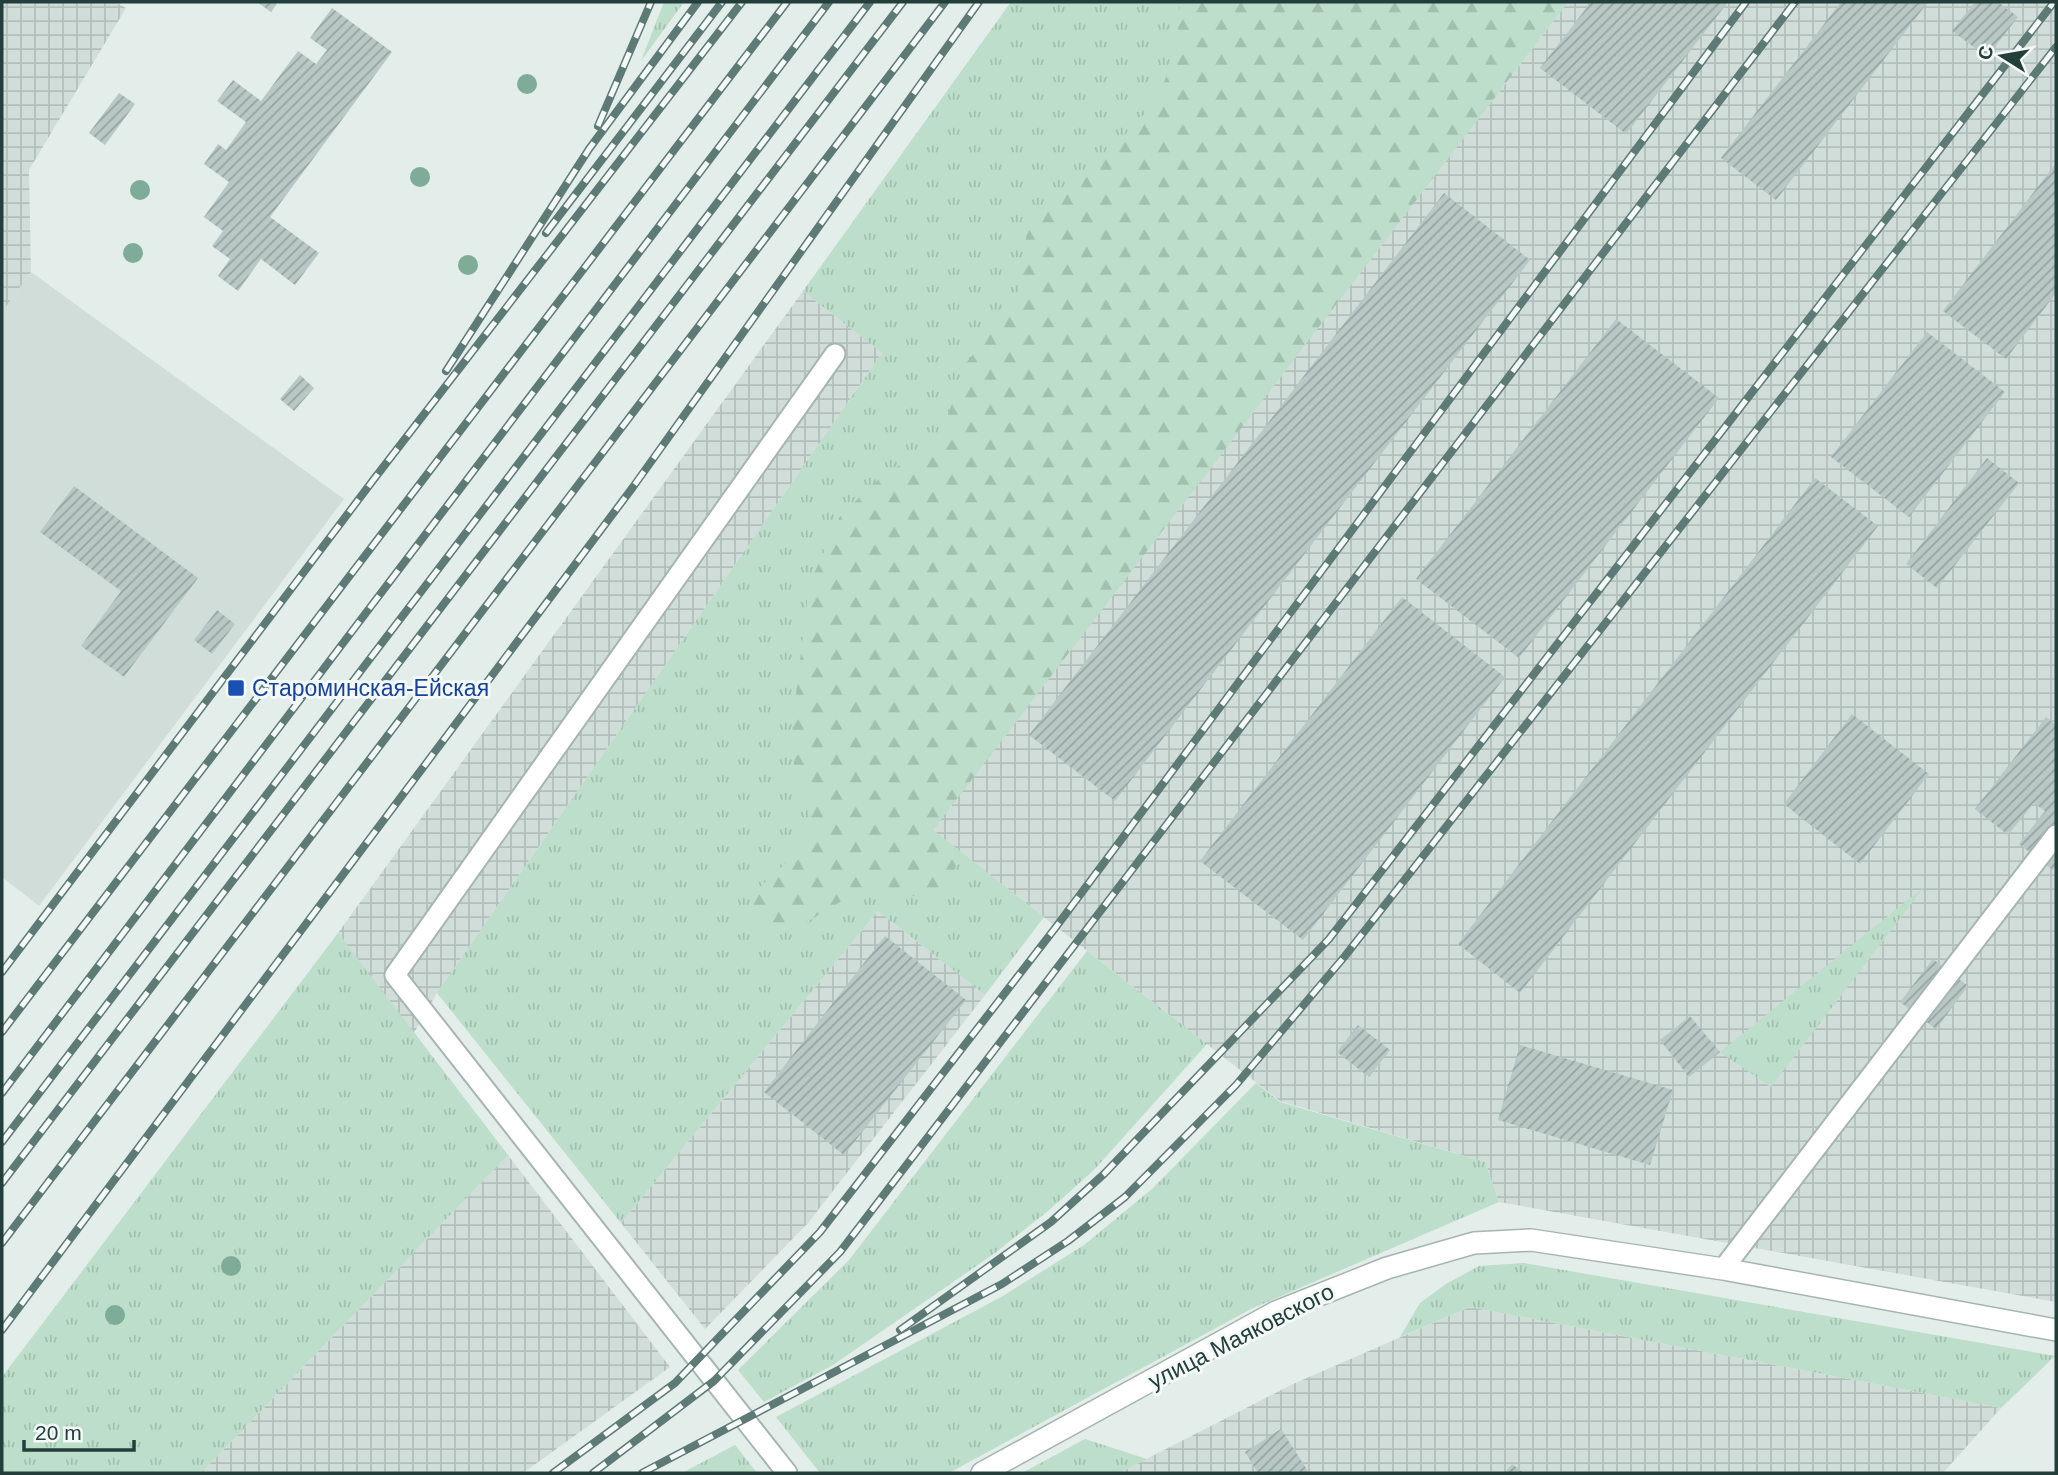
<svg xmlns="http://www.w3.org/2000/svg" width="2058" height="1475" font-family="Helvetica,sans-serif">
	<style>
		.built { fill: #d1ddd9 }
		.industrial { fill: url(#industrial-grid) }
		.grass { fill: url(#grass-tufts) }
		.forest { fill: url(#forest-firs) }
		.building { fill: url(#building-hatch) }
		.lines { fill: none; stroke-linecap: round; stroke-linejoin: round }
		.lane-casing { stroke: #a6b5b2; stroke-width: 23 }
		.street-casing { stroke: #a6b5b2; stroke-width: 24 }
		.lane { stroke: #fff; stroke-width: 19 }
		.street { stroke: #fff; stroke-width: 21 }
		.rail-casing { stroke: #5d7a76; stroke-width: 8 }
		.rail { stroke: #f4f9f7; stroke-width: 5; stroke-dasharray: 16; stroke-linecap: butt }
		.tree { fill: #7eac98 }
		.transit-dot { fill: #1a4fb4; stroke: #f4f9f7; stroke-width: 2.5 }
		.labels { text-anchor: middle; stroke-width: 6; stroke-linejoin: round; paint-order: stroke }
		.transit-label { font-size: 23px; fill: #164399; stroke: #f4f9f7; text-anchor: start }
		.street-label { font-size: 23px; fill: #233f3b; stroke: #f4f9f7 }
	</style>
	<defs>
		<pattern id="industrial-grid" width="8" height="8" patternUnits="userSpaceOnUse" patternTransform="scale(1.75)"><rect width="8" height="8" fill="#d1ddd9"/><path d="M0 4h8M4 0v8" fill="none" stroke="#b3bfbb"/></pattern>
		<pattern id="grass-tufts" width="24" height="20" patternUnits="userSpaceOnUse" patternTransform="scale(1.75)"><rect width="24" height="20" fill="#bcdeca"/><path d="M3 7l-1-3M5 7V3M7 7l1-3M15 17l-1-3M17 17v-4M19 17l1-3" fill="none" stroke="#a1c0ae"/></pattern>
		<pattern id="forest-firs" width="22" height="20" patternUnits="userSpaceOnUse" patternTransform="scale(1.75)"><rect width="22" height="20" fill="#bcdeca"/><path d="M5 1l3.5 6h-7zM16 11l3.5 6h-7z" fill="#a1c0ae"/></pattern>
		<pattern id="building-hatch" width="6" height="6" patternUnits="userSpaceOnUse" patternTransform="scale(1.75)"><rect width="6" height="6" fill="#b8c8c4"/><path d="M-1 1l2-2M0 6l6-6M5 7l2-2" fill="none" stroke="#95a4a0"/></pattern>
	</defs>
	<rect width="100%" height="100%" fill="#e3edea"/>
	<polygon class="built" points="31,272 344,499 39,906 2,877 2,312"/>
	<g class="industrial">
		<polygon points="2,2 115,2 126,8 29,170 31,272 2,312"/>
		<polygon points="1568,2 2056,2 2056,1302 1499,1202 1485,1162 1280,1101 932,830"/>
		<polygon points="803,291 882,353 437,993 414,1033 338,933"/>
		<polygon points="878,911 985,995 808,1223 705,1329 621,1223"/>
		<polygon points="508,1155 670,1367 523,1473 201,1473"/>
		<polygon points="1470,1307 2001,1408 1943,1473 1119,1473 1293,1384"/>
	</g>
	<g class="grass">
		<polygon points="664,2 684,2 641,61"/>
		<polygon points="1011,2 1568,2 933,830 1044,917 985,995 878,911 621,1223 437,993 882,353 803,291"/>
		<polygon points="1925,886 1771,1087 1720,1052"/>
		<polygon points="338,933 508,1155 201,1473 2,1473 2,1377"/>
		<polygon points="1087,951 1207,1044 1094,1170 1048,1211 995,1253 833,1365 764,1402 738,1370 849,1260"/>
		<polygon points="1256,1083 1280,1102 1485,1162 1499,1202 1251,1309 949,1473 820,1473 776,1417 1003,1296 1084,1245 1152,1189"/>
		<polygon points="1524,1263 2055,1356 2001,1408 1470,1307 1400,1337 1420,1303 1446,1284 1479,1266"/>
		<polygon points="1085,1439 1147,1459 1119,1473 1022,1473"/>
		<polygon points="735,1445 757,1473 682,1473"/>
	</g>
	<path class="forest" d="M1180,2h388l-635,828 29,24c-6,13 -14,31 -29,38 -24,11 -49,-5 -74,2 -24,6 -51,33 -73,36 -17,2 -27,-4 -38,-15l4,-21 33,-30 19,-24 6,-25 -13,-36 -7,-35 19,-159 31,-69 42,-40 47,-29 16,-24 20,-59 49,-58 9,-35 3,-34 11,-26 91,-79 27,-30 21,-47z"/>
	<g class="building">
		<polygon points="257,2 278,2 271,12"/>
		<polygon points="1591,2 1728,2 1626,134 1540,68"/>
		<polygon points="1841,2 1928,2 1776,200 1721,158"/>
		<polygon points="1975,2 1998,2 2018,17 1987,57 1952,31"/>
		<polygon points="332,8 392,52 270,217 319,253 295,285 261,259 238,291 218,276 230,259 212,246 223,231 204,217 229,182 204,164 218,144 226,150 246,122 217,101 233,80 261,101 298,51 316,64 327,50 310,38"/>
		<polygon points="119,93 135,104 105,145 89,133"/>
		<polygon points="2056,163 2056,293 2006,359 1943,311"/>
		<polygon points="1444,193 1530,260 1115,801 1029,735"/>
		<polygon points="1616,319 1719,398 1519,658 1416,579"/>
		<polygon points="1927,332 2005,392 1909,517 1831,457"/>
		<polygon points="300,375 314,388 294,411 280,399"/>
		<polygon points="1987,458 2019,483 1937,588 1906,564"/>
		<polygon points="1815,478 1878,526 1520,993 1458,944"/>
		<polygon points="74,486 198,578 124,677 81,646 121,591 40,532"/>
		<polygon points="1402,597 1505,677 1303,940 1200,861"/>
		<polygon points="217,610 235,624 212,654 194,640"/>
		<polygon points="1852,714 1929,774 1860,864 1784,804"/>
		<polygon points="2046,717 2056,725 2056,866 2053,870 2019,844 2045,811 2034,803 2008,835 1975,809"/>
		<polygon points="885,936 966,1000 844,1155 764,1092"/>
		<polygon points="1933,959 1968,986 1936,1029 1900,1002"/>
		<polygon points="1690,1016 1720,1052 1689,1077 1660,1040"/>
		<polygon points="1358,1025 1390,1050 1369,1077 1337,1052"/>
		<polygon points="1520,1045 1673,1090 1650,1165 1498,1120"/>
		<polygon points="1281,1429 1309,1473 1258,1473 1245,1452"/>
		<polygon points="1512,1464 1524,1473 1505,1473"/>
	</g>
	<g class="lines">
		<g class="lane-casing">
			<g id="lane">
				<polyline points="1723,1269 2056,835"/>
				<polyline points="787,1473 395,975 835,354"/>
			</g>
		</g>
		<g class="street-casing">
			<polyline id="street" points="982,1473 1276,1312 1387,1268 1474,1243 1531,1240 1723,1269 2056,1330"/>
		</g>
		<use href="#lane" class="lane"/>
		<use href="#street" class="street"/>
		<g class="rail-casing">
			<g id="rail">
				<polyline points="598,126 651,2"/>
				<polyline points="546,233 722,2"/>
				<polyline points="446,371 589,149 698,2"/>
				<polyline points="2,972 374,479 742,2"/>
				<polyline points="2,1032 787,2"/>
				<polyline points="2,1093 829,2"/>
				<polyline points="2,1142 870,2"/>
				<polyline points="2,1183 903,2"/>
				<polyline points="2,1243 945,2"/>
				<polyline points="2,1330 633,487 979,2"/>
				<polyline points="900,1330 1051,1222 1104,1174 1329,939 2054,2"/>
				<polyline points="553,1473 675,1383 820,1232 1056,927 1746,2"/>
				<polyline points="593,1473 714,1381 840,1252 1795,2"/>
				<polyline points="642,1473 1002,1284 1068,1241 1125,1197 1236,1085 1345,956 2056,47"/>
			</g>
		</g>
		<use href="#rail" class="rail"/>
	</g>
	<g class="tree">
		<circle cx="527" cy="84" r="10"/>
		<circle cx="420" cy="177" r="10"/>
		<circle cx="140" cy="190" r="10"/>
		<circle cx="133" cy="253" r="10"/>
		<circle cx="468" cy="265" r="10"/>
		<circle cx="231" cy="1266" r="10"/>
		<circle cx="115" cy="1315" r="10"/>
	</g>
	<rect class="transit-dot" x="227" y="679" width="18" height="18" rx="3.5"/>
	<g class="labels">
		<g class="transit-label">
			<text x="252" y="696">Староминская-Ейская</text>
		</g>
		<g class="street-label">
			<text transform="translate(1241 1336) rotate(-27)" y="8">улица Маяковского</text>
		</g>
	</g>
	<rect width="2058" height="1475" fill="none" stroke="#233f3b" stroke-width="7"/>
	<g transform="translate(2002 56) rotate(281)" stroke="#f4f9f7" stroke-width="5" paint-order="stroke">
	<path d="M0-5L12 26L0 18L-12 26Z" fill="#233f3b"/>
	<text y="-10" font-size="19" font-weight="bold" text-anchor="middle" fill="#233f3b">С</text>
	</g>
	<path d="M24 1440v10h110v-10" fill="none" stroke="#233f3b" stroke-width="3.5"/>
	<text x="35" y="1440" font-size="21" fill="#233f3b" stroke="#f4f9f7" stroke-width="5" paint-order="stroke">20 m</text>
</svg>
